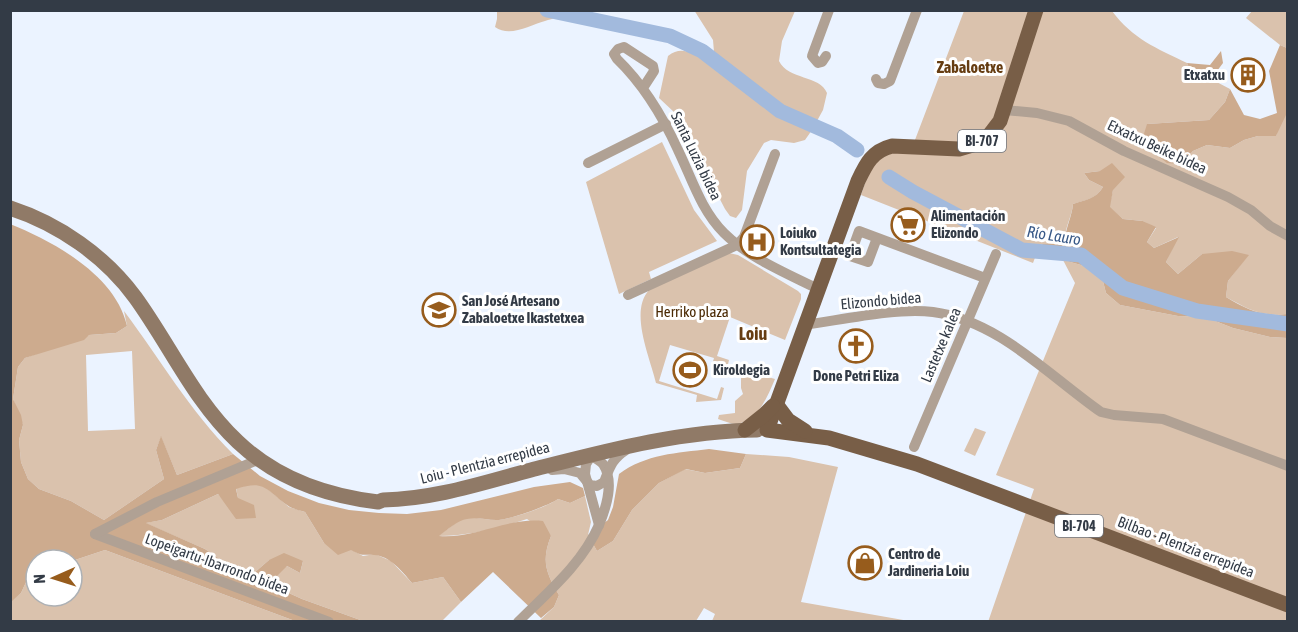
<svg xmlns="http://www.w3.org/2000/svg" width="1298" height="632" font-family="'Asap Condensed',sans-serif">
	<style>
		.green { fill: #dac2ad; fill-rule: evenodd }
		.forest { fill: #cdab8e }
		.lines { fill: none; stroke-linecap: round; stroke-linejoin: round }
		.river { stroke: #a2badd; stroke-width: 15 }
		.street { stroke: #b0a194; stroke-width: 10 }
		.secondary { stroke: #907a67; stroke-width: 15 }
		.primary { stroke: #785e47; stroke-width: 15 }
		.labels { text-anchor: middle; stroke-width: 6; stroke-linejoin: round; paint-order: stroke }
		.shield { fill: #fff; stroke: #70767e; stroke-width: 1.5 }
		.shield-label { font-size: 14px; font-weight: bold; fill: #333b46 }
		.poi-label { font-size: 15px; font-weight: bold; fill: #333b46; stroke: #fff; text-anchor: start }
		.street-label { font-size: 15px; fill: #333b46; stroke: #fff }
		.park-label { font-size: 15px; fill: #4a2903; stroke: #fff }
		.neighbourhood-label { font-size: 16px; font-weight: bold; fill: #663d12; stroke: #fff }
		.water-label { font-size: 16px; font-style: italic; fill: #375887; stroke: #fff }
		.quarter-label { font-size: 18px; font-weight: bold; fill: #663d12; stroke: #fff }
	</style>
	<rect width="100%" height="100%" fill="#ebf3ff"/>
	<g class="green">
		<path d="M694,10l101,1 -13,30 -3,20c9,19 41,14 48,32l-4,17 -11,20 -7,10 -11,3 -23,-3 -7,3 -17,28 -5,39 -6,8 -6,-2 -5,-7 -28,-54h-7l-15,-42 -16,-15 9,-42c13,-11 23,-2 38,0l8,-4 -1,-12z"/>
		<path d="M497,11l70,-1v3c-6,5 -14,5 -22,8 -15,4 -35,17 -50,6l2,-8z"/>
		<path d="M964,11h148c21,28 44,37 75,52l7,16h17l19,10 -5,13 -16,18 -62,4 34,40 12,-13 14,-6 23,3 14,-8 14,-4h18l11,-47v225c-26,3 -39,-5 -61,-17l2,-16 20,-26 -46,-1 -24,20 -12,-12 12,-25 -24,11 -7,-6 9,-14 -13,-7 -20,-2 -14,-12 4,-17 -13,-19 -16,2 5,7 14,7c-7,12 -17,13 -30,17 -1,12 -8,23 -8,35l-5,5h-20l-7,19 -172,-68 9,-27 7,-10 16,-5h17z"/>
		<polygon points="1252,11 1287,11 1287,48 1280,45 1246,18"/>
		<polygon points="662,142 694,210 717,241 649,272 651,279 619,294 586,182"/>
		<path d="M729,253l9,2 60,36 3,3v5l-16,41 -55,-23 -13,39 12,4 -3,13 -15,-5 3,-10 -44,-13 -11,36 58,18 4,-12 3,1 -3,12 -25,2 1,-7 -41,-12c-6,-26 -27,-71 -7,-93z"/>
		<polygon points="1063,260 1092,268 1103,281 1106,293 1120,305 1178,316 1205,317 1233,328 1270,337 1287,338 1287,621 988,622 1034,489 996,475 1075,283"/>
		<path d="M124,311c36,48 66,100 109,143l-56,21 -16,-38 -5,13 8,29 -60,41 -33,-19 -32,-12 -11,-10 -7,-17 -2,-22 4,-15 -10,-26 5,-32 7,-9 64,-23 27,-2 11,-7zM132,351l3,78 -47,2 -2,-76z"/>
		<path d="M741,369l34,10c-7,16 -15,38 -34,44 -7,3 -16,-2 -23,-4l1,-4 16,-2v-12l8,-7 -2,-6z"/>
		<polygon points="975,428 986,432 975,456 964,451"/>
		<path d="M746,454l43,3 49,10 -37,135 108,19h-197l3,-7 -11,-6 -8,13h-157l15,-14 5,-12c-13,-22 -18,-34 -8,-59l-24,-17c-28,9 -59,17 -89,17 8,-5 19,-16 28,-18 10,-1 20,2 29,2 14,0 52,-13 63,-21l12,4 15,-7 6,26 -3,13 9,16 16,-10 19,-31 27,-27 26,-14 20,4 35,-5z"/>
		<polygon points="253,484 264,486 289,507 305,512 324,543 352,550 363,556 375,554 391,561 412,583 443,577 461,602 442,621 363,621 302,599 269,584 267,574 287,566 300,573 303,561 269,560 254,573 232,567 205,549 145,523 162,520 218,494 225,502 238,498 236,488"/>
		<polygon points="105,550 295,621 11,621 10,602 21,593 27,580 36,576 36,596 72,596 72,561"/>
	</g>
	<g class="forest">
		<polygon points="1280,45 1287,48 1286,115 1276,136 1258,136 1244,140 1230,148 1207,145 1193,151 1181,164 1167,163 1158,156 1165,147 1156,147 1143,137 1147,124 1209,120 1225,102 1230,89 1244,115 1260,119 1277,113 1269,71"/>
		<polygon points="1221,51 1223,63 1211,79 1194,79 1187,63 1210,65"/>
		<path d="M1112,163l13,14 -12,13 -3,17 13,12 20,2 13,6 -9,15 7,6 25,-11 -13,25 12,12 24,-20 30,-3 17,4 -21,26 -2,16c22,13 36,20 61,17v24l-17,-1 -37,-9 -28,-11 -27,-1 -58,-11 -14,-12 -3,-12 -11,-13 -29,-8 -5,-10 -18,-6h20l5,-5c1,-12 7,-23 8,-35 12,-4 23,-5 30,-17l-14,-7 -5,-7 16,-2z"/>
		<path d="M10,224c45,18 106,52 117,102l-11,7 -27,2 -5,5 -59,18 -7,9 -5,32 8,16 2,10 -4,15 2,22 7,17 11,10 32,12 33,19 60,-41 -8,-29 5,-14 16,39 56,-21 27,22 28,15 31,12 30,7 30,3 28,1 34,-4 93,-23 36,-5 13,6 2,8 -15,7 -12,-4c-10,7 -49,21 -62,21 -10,0 -19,-3 -29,-1 -9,1 -20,11 -28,17 35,3 69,-19 104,-15l8,15c-10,25 -5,37 8,59l-5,12 -13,11 -48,-46 -32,30 -18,-25 -31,6c-10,-12 -22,-27 -38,-28 -12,-1 -10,2 -23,-5l-13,5 -14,-12 -19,-31c-6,-2 -13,-3 -18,-7 -21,-15 -22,-26 -51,-16l2,9 16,7 2,13 -20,1 -18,-25 -56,26 -16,3 59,26 27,18 22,6 15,-13 15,-7 19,8 -3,12 -13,-7 -11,11 -8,-3 1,10 33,15 61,22h-68l-190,-71 -33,11 -36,-1v16l-9,4 -6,13 -10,9z"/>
		<path d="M709,449l37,5 -6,14 -35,5 -19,-4 -27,14 -27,27 -19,31 -16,10 -9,-16 20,-15 5,-13 6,-33c27,-20 58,-21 90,-25z"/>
	</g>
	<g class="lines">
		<g class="river">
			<polyline points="547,10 670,36 702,51 780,111 837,136 857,150"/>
			<polyline points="889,177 913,192 1022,250 1081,255 1123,288 1197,311 1288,324"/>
		</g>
		<g class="street">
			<polyline points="826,56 822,62 818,63 812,56 829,10"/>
			<polyline points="876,79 878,83 884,84 890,81 917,10"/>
			<path d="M643,88l11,-17 -1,-5 -29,-19 -6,2 -4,5 3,5c27,26 46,58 61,91 14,29 23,60 46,83 25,25 62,40 94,56"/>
			<polyline points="1004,110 1037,113 1069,121 1124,151 1228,197 1251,210 1270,226 1288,236"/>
			<polyline points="588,163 666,124"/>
			<polyline points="877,238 868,262 850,256 859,231 985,278"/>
			<polyline points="628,295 737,245 744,237 775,154"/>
			<path d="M805,325c36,-5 93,-18 128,-13 66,9 115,63 168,100l13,3 49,4 125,47"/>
			<polyline points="914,447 996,254"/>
			<path d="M591,456c4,2 9,5 12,8 12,18 3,44 -4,61l-14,-51 1,-10z"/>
			<path d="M552,470l12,-1 16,4 10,12 7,1 7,-4c6,-15 8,-23 22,-32"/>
			<polyline points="95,534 329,622"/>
			<polyline points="95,534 157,502 260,459"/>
			<path d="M518,622c30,-30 64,-58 81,-97"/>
		</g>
		<path class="secondary" d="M10,208c49,16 95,48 125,89 35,48 59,104 103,145 38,36 89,54 140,60l5,-2c52,-1 99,-17 148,-30 75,-19 149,-39 226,-40"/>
		<g class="primary">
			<path d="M1036,10l-36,111 -13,17 -8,5 -20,6 -67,-3c-20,5 -26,18 -34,35l-91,249 62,8 88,26 371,141"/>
			<polyline points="776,404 788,420 805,431"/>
			<polyline points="745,430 765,414 773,406"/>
		</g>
	</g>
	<defs>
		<g id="building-ring" transform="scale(1.725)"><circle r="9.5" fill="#fff" stroke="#975c1c" stroke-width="1.5"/><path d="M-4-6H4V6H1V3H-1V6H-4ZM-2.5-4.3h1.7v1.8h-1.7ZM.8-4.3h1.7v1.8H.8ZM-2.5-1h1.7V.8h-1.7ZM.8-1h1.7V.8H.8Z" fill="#975c1c"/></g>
		<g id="supermarket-ring" transform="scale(1.725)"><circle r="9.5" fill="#fff" stroke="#975c1c" stroke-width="1.5"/><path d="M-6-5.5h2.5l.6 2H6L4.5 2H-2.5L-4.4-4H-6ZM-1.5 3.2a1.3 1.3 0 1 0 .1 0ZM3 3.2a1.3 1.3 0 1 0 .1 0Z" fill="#975c1c"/></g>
		<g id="hospital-ring" transform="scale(1.725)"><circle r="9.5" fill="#fff" stroke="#975c1c" stroke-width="1.5"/><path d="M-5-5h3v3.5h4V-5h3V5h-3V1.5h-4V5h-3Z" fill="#975c1c"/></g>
		<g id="school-ring" transform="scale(1.725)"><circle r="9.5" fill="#fff" stroke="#975c1c" stroke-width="1.5"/><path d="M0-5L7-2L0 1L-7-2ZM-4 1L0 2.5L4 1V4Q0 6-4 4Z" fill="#975c1c"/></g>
		<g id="church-ring" transform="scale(1.725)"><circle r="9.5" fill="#fff" stroke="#975c1c" stroke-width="1.5"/><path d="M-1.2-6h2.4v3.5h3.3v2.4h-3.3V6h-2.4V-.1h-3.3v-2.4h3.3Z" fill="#975c1c"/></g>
		<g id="stadium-ring" transform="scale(1.725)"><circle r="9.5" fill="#fff" stroke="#975c1c" stroke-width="1.5"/><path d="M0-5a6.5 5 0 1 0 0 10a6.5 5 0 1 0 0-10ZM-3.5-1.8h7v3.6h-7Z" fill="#975c1c"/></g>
		<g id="shop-ring" transform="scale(1.725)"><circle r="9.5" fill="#fff" stroke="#975c1c" stroke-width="1.5"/><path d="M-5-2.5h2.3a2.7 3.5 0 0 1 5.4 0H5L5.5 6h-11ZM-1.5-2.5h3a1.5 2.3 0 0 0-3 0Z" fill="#975c1c"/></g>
	</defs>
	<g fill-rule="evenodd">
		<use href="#building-ring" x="1248" y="75"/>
		<use href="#supermarket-ring" x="908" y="225"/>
		<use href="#hospital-ring" x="757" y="242"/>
		<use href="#school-ring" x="439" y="310"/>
		<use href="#church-ring" x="856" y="346"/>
		<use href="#stadium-ring" x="690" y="370"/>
		<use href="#shop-ring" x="865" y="563"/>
	</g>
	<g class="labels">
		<g class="shield">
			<rect x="958" y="130" width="48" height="22" rx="4.5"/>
			<rect x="1055" y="515" width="48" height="22" rx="4.5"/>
		</g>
		<g class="shield-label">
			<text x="982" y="146">BI-707</text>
			<text x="1079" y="531">BI-704</text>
		</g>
		<g class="poi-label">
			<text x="1225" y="80" text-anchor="end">Etxatxu</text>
			<text x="931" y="221">Alimentación<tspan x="931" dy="17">Elizondo</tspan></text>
			<text x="780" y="238">Loiuko<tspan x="780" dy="17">Kontsultategia</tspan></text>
			<text x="462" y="306">San José Artesano<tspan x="462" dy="17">Zabaloetxe Ikastetxea</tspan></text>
			<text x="713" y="375">Kiroldegia</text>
			<text x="856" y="381" text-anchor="middle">Done Petri Eliza</text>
			<text x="888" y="559">Centro de<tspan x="888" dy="17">Jardineria Loiu</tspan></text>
		</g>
		<g class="street-label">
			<text transform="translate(1157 147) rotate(25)" y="5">Etxatxu Beike bidea</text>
			<text transform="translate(696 156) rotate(64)" y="5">Santa Luzia bidea</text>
			<text transform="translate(881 301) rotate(-5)" y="5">Elizondo bidea</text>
			<text transform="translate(941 345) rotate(-67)" y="5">Lastetxe kalea</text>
			<text transform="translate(485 463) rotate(-14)" y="5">Loiu - Plentzia errepidea</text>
			<text transform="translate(1186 547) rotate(21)" y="5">Bilbao - Plentzia errepidea</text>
			<text transform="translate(217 564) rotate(20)" y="5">Lopeigartu-Ibarrondo bidea</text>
		</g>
		<g class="park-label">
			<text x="692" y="317">Herriko plaza</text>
		</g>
		<g class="neighbourhood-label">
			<text x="970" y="73">Zabaloetxe</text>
		</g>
		<g class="water-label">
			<text transform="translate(1054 235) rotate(9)" y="6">Río Lauro</text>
		</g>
		<g class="quarter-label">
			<text x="753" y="340">Loiu</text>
		</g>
	</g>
	<rect width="1298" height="632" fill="none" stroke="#333b46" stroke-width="24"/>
	<g transform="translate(54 578) rotate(267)"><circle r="28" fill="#ffffff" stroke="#adb1b5" stroke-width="1.5"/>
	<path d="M0-4.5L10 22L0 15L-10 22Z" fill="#975c1c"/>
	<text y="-9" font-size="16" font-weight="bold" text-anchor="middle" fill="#333b46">N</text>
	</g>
</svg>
